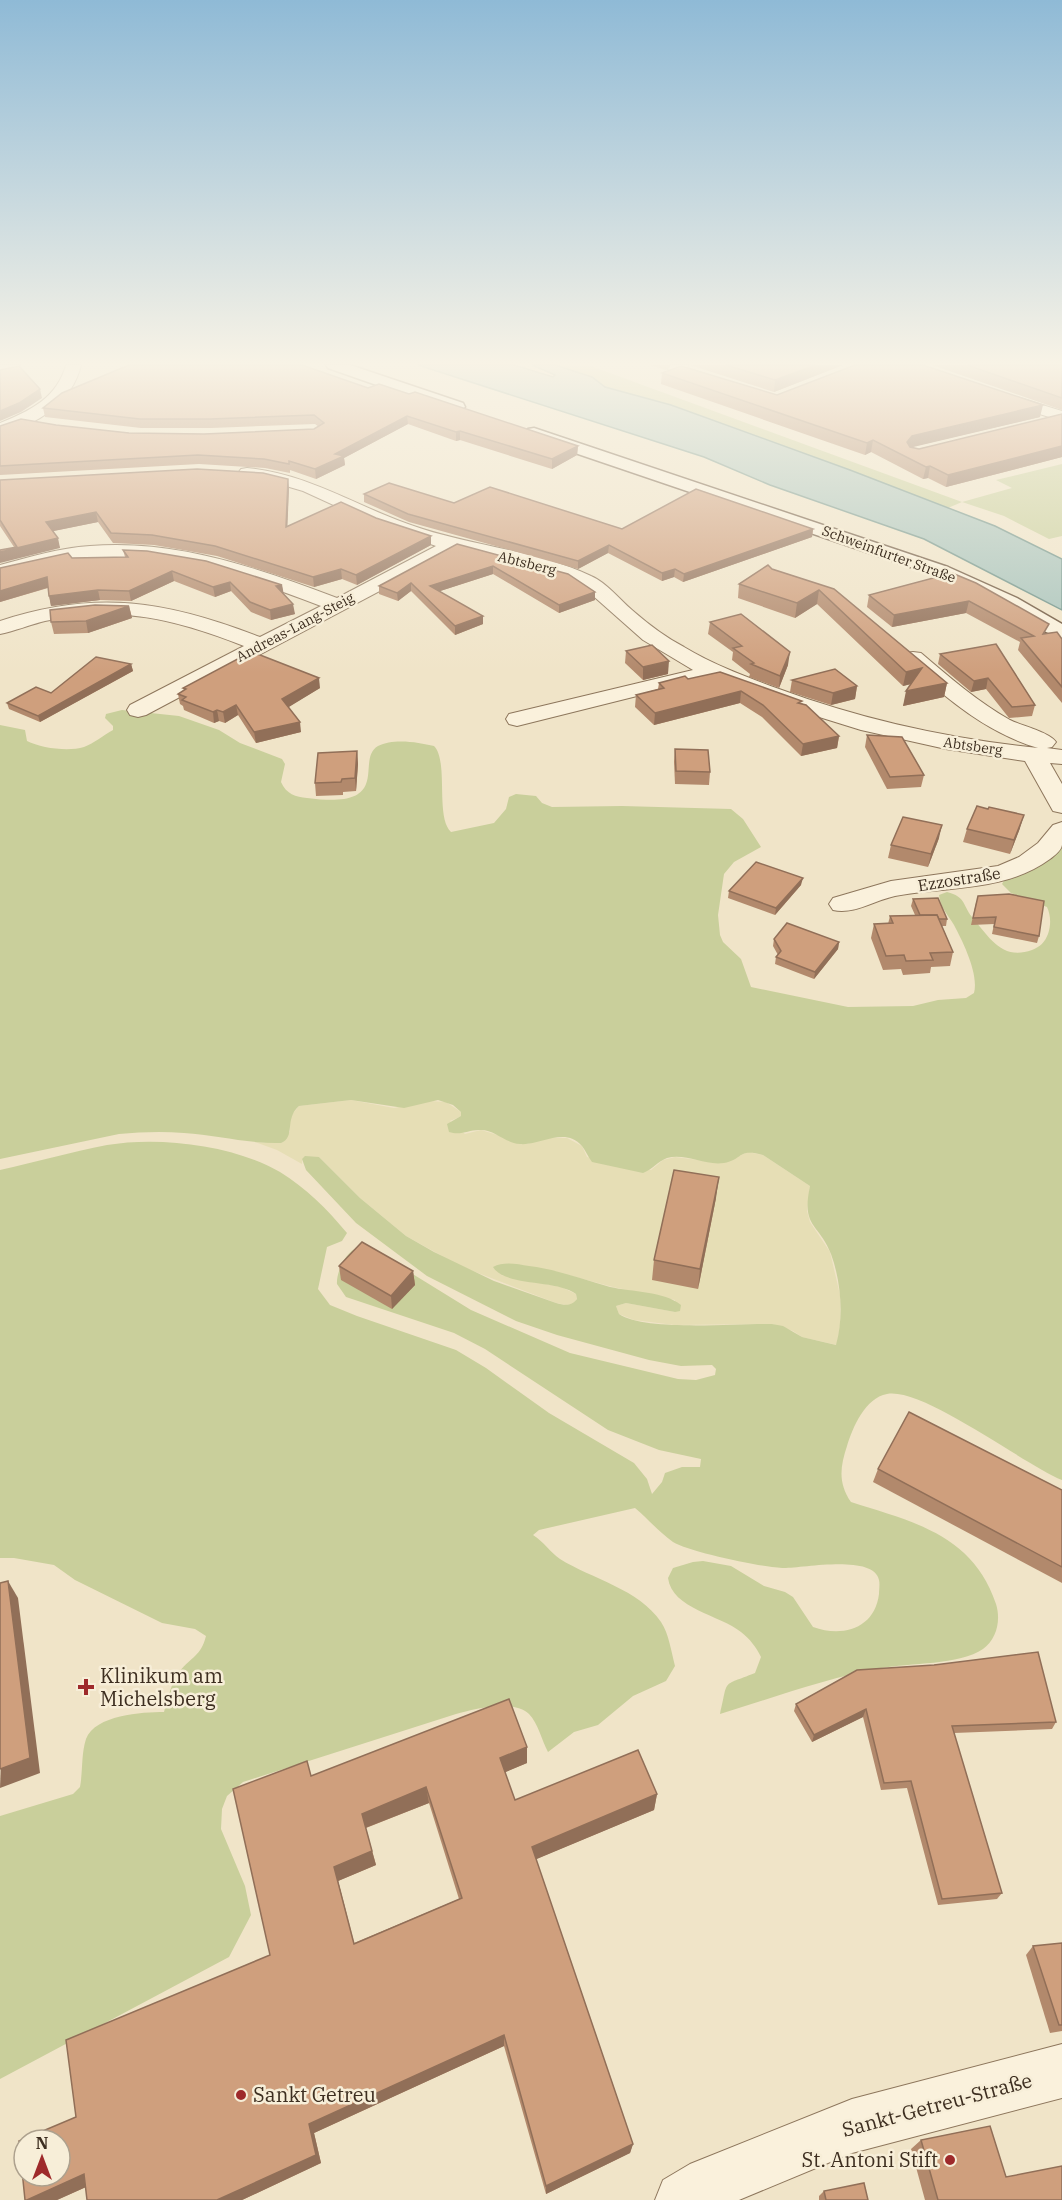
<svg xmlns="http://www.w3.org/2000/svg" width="1062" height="2200" font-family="'IBM Plex Serif',serif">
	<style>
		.farmland { fill: #e6deb5 }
		.green { fill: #c9cf9b }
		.water { fill: #a9c4bc; stroke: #6f938a; stroke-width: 1.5 }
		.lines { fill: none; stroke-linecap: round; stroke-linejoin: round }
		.street-casing { stroke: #8d765c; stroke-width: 2 }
		.secondary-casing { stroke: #6f573f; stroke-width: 3 }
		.street { fill: #faf1dc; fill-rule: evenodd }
		.secondary { fill: #faf1dc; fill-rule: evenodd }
		.wall { fill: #b2896c; fill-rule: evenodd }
		.shaded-wall { fill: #916f58 }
		.building { fill: #cf9f7d; stroke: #916f58; stroke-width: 1.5; fill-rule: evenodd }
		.poi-dot { fill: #9e2a2b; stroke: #f7eed8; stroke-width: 2 }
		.labels { text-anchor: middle; stroke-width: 5; stroke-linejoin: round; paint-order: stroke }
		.far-street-label { font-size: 14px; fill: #3d2e20; stroke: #f7eed8 }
		.street-label { font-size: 16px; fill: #3d2e20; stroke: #f7eed8 }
		.near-poi-label { font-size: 20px; fill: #3d2e20; stroke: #f7eed8; text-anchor: start }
		.near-street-label { font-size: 20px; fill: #3d2e20; stroke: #f7eed8 }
	</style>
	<rect width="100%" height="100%" fill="#f0e4c8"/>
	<polygon class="farmland" points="351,1100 394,1108 430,1101 446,1102 461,1112 462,1116 450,1121 465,1134 481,1130 527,1144 547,1138 567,1138 582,1146 587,1157 651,1170 663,1160 675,1157 722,1163 748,1152 763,1155 810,1186 807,1211 810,1222 830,1252 840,1295 840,1325 837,1345 802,1337 793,1331 772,1324 674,1325 634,1320 619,1314 616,1306 626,1303 675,1312 675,1300 613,1287 568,1275 501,1275 561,1287 576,1294 577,1299 574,1304 566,1305 556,1303 460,1266 406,1236 360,1198 319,1157 302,1159 302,1164 277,1150 255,1142 265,1143 290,1132 290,1117 299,1106"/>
	<g class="green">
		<polygon points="555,365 588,365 962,502 1012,488 996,480 1062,464 1062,536 1049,539 1004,516 962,502 948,508 850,470 605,387 592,377"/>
		<path d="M122,710l57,6 40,14 21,13 42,16 3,5 -4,18c5,12 15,15 26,16 89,12 47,-38 71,-52 15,-8 40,-4 56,0 15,15 1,71 17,86l43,-9 12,-14 3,-12 7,-3 20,2 6,7 10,4 70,-1 109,3 12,10 18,28 -27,15 -10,12 -6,41 2,20 3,7 18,17 10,28 97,20 65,-1 25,-6 28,-2 8,-5c5,-19 -11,-51 -20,-68 -6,-10 -14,-18 -15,-30l8,-3c19,5 15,12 25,25 17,20 30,44 60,33 8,-3 13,-8 16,-16 3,-9 3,-18 -1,-27l-36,-14 -9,-9 3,-5 57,-37v638c-39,-16 -139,-93 -175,-86 -22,4 -34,33 -40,52 -7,21 -9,37 4,56 63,20 122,33 145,102 5,16 1,35 -13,45 -23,16 -74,14 -102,19 -55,10 -108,30 -161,46 9,-36 0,-27 35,-41l6,-16c-5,-10 -11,-18 -20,-25 -21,-17 -69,-23 -73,-54l5,-10 20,-6 10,-1 28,5 33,20 21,6 8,5 20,30c30,11 62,1 66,-33 0,-4 1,-10 0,-14 -5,-26 -76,-12 -95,-12 -19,0 -95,-16 -111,-26 -14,-10 -25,-23 -38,-34l-96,22 -6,5c11,7 17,17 27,24 32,20 79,30 101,63 8,12 10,29 14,44l-9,15 -33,15 -35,29 -24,7 -26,20c-6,-11 -10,-29 -19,-38 -16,-15 -54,-5 -73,0l-213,68 -16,14 -5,13 -1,20 24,57 6,29 -22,42 -229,122v-263l73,-22 7,-7c3,-16 1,-32 6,-48 9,-24 56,-27 78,-27 4,-14 7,-29 16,-41 11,-14 21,-15 26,-35l-11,-7 -33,-6 -87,-43 -21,-15 -40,-7h-14v-388c35,-8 71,-18 107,-25 52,-9 127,0 173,27 26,16 47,37 67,61l-5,8 -15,6 -9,42 12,16 27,11 99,34 30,18 63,45 85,50 13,16 5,15 10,-12 3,-9 17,-6h18l1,-8 -42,-9 -51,-20 -123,-81 -31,-16 -108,-36 -9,-13c-1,-11 9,-34 21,-36 6,-1 13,2 19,4l94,58 99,43 108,26 18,1 19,-5 1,-6 -4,-4 -31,1 -32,-6 -92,-25 -41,-14 -89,-45 -71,-53 -50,-53 -4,-11 3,-3 14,1 41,41 46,38 28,16 60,29 62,22c8,2 15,4 21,-4l-1,-5c-20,-15 -71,-7 -83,-27 11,-6 24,-3 36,-1 27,3 55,14 81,21 22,5 54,4 71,18l-1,6 -5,1 -49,-9 -10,3 3,8c27,18 118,9 153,10l11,2 19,11 34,8c8,-28 5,-64 -5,-91 -12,-31 -30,-26 -21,-68l-47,-31c-26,-7 -20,5 -39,8 -19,3 -38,-10 -57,-5 -9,3 -15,12 -24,15l-51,-11c-4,-5 -6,-11 -10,-16 -17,-20 -42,0 -62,-2 -15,-1 -25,-14 -39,-14 -12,-1 -19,6 -32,2l-2,-8 14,-8v-4l-8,-7 -15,-5 -34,8 -53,-8 -52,6c-15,13 -3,31 -18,37 -33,1 -64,-8 -97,-10 -22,-2 -44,-1 -65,1l-119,25v-434l25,5 2,11c14,7 41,11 57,6 9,-3 20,-12 29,-17v-4l-8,-8 1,-4z"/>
	</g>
	<polygon class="water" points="418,365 514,365 553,377 555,375 532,365 555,365 592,377 605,387 671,405 850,470 995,526 1062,559 1062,610 924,539 770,485 704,457"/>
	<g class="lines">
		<g class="street-casing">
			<g id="street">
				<polygon points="0,365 20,365 18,368 0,371"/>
				<path d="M66,365h15c-9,38 -44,60 -81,69v-11c30,-12 57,-25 66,-58z"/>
				<polygon points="671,365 688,365 687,368 721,379 724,382 716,387 711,385 671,372 668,369"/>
				<polygon points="1000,392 1062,411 1062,421 994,400 992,397 994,394"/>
				<path d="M247,468c61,6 105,36 161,56 59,22 126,25 183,52 16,7 28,23 41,34 16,14 33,27 52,37 30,18 62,30 95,42 84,31 171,50 259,59 -41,-12 -76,-37 -108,-65 -9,-7 -21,-15 -28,-25l3,-5 8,-1 8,1c28,24 57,49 89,67 12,6 39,12 46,22l-4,5 -5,1 15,2v14l-12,-1 12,21v29l-9,-2 -28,-50 -79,-12 -85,-19 -74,-23 -78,-29 -192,48 -8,-2 -3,-5 3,-5 184,-44 -50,-30 -52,-46 -16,-11 -45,-15 -75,-17 -309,164 -8,2 -8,-2 -3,-5 3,-5 114,-59c-69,-27 -125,-41 -199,-25 -16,4 -30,10 -45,13v-13c97,-32 167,-20 260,16l61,-31c-74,-28 -151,-55 -231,-48 -31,2 -60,11 -90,19v-12c30,-8 59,-17 90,-19 86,-7 168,22 247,52l99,-52 -59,-21 -74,-34 -34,-10 -28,-4 -3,-4 3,-4z"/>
				<path d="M1062,822c0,7 0,17 0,23 -1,6 -7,10 -12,14 -45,33 -102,27 -155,37 -20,4 -41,19 -62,14l-4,-6 4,-6 58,-17 107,-15 21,-9 19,-14 15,-18z"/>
				<polygon points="1062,2044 1062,2098 852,2153 739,2200 655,2200 663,2180 690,2164 852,2099"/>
			</g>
		</g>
		<g class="secondary-casing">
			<g id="secondary">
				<polygon points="326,365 350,365 463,403 465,407 457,412 451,411 328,368"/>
				<polygon points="534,428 948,567 1017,598 1062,624 1062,640 934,575 528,437 525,433 528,429"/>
			</g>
		</g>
		<use href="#street" class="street"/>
		<use href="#secondary" class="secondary"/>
	</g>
	<g class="wall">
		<polygon points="650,365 670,365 666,370"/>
		<polygon points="690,365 843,365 774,392"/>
		<polygon points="932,365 1062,365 1062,410"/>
		<polygon points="662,373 777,395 1040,417 911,447 919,449 1062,414 1062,457 946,487 928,478 923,479 871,452 865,455 661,384"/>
		<polygon points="368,388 409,394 578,446 577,455 552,469 460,440 456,441 408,424 344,458 345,465 316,479 290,470 290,473 265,468 199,464 0,475 0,426 56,425 129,433 204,434 314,429 319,427 315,424 211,428 141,428 45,417 43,408"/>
		<polygon points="0,480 289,488 287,526 376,518 431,536 431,545 357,585 342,579 314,587 217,556 154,545 113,543 98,522 53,531 60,548 14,547 0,526"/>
		<polygon points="364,494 454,503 622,529 813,529 812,537 683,582 674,577 662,581 608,553 578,569 409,522 364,502"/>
		<polygon points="457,544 595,600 559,613 493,574 440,591 483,624 455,635 411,591 398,601 379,594 379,586"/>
		<polygon points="123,550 282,585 283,594 295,614 271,620 251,612 231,591 215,597 174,581 131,601 100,600 51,606 48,588 0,602 0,568 72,558 125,557"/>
		<polygon points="772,569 834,589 947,683 944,697 903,706 911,684 903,686 817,604 795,618 738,598 739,584"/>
		<polygon points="952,573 1046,634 1062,639 1062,703 1018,650 1020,642 966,613 892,627 867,607 869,595"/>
		<polygon points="129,606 132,618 88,633 54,634 51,622"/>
		<polygon points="710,622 788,665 779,688 749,677 750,674 732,660 733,652 708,634"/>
		<polygon points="996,644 1035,705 1032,716 1009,718 986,689 971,692 938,664 940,654"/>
		<polygon points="626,651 668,674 643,680 625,663"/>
		<polygon points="131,664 133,671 40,722 9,709 7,703 51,693"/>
		<polygon points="688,679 802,703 839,736 837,748 801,756 762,717 740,703 654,725 635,707 636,695 658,689 659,683"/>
		<polygon points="792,680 857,686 855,699 831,705 790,692"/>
		<polygon points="183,688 320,688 288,707 301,732 256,743 238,715 225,723 219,721 214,723 184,710 183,706 180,704 178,694 184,690"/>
		<polygon points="867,735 924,775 921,787 887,789 865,747"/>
		<polygon points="675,749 710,772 709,785 675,784 674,762"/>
		<polygon points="357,751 358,764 356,791 343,792 343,795 316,796 315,783"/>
		<polygon points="1020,828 1010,854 963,842 967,829"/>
		<polygon points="939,838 928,867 888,858 891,845"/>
		<polygon points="801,885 775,915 728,898 729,891"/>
		<polygon points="913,899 947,919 946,926 942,926 953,952 950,966 931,967 930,973 903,975 901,969 883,970 871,938 874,924 888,924 890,916 915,915 911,906"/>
		<polygon points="976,903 1039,936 1037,943 992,934 994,924 971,925"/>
		<polygon points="774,939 839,942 838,949 814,979 775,964 776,957 778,955 773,946"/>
		<polygon points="716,1198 698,1289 652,1280 654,1260"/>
		<polygon points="339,1266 413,1271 415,1285 392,1309 341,1280"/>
		<polygon points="878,1469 1062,1490 1062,1583 873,1482"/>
		<polygon points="796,1704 1056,1722 1052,1729 954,1733 1002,1893 997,1899 938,1905 907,1788 881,1790 863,1717 812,1742 794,1711"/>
		<path d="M527,1763l-22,9 10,28 142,-6 -3,16 -118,49 97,285 -3,9 -84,41 -42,-148 -190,87 7,30 -79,37h-155l-1,-13 -29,13h-32l51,-83 194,-162 42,-179zM429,1803l30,96 -105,44 -16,-62 38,-16 -10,-37z"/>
		<polygon points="1062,1943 1062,2031 1050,2033 1026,1955 1033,1946"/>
		<polygon points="921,2140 1006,2177 1062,2200 925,2200 911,2149"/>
		<polygon points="824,2191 868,2200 819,2200 819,2196"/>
	</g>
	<g class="shaded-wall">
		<polygon points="816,365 843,365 774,392 775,380"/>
		<polygon points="40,389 42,398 21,412 0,421 0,411"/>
		<polygon points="1043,405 1040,417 909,448 907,442 912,436"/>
		<polygon points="407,416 408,424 344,458 345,465 316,479 315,469 335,454"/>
		<polygon points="460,431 460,440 456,441 456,432"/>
		<polygon points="873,440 871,452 865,455 867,443"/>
		<polygon points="578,446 577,455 552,469 552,459"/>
		<polygon points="1062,446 1062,457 946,487 948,475"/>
		<polygon points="930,466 928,478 923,479 926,467"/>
		<polygon points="288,479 289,488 287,537 286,527"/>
		<polygon points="96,512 98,522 49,532 46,522"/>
		<polygon points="813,529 812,537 683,582 684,574"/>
		<polygon points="431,536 431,545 357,585 356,575"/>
		<polygon points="58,538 60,548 0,563 0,552"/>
		<polygon points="609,545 608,553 578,569 578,561"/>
		<polygon points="493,566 493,574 431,594 430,586"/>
		<polygon points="341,569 342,579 314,587 313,577"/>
		<polygon points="675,569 674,577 662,581 662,573"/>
		<polygon points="172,571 174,581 131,601 129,591"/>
		<polygon points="47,577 50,587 0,602 0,591"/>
		<polygon points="230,582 231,591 215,597 213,587"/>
		<polygon points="411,583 411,591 398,601 397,593"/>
		<polygon points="282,585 284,595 276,586"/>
		<polygon points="98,590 100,600 51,606 49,596"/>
		<polygon points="819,590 817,604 795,618 797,603"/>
		<polygon points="595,592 595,600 559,613 559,605"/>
		<polygon points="969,601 966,613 892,627 894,615"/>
		<polygon points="293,604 295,614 271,620 270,610"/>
		<polygon points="129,606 132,618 88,633 86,621"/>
		<polygon points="483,616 483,624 455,635 455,626"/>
		<polygon points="790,652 788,665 779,688 780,676"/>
		<polygon points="669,661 668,674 643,680 643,667"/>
		<polygon points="131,664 133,671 40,722 38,716"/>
		<polygon points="922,668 919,682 903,686 906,672"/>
		<polygon points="319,678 320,688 284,710 282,699"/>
		<polygon points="988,678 986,689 971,692 974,681"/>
		<polygon points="947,683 944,697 903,706 906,691"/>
		<polygon points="857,686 855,699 831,705 833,693"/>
		<polygon points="741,691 740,703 654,725 655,713"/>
		<polygon points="236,705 238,715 225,723 223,712"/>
		<polygon points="217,710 219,721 214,723 213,712"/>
		<polygon points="300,722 301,732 256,743 254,732"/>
		<polygon points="839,736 837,748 801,756 803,744"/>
		<polygon points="357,751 358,764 356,791 355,778"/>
		<polygon points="1024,815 1020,828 1010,854 1014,840"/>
		<polygon points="942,825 939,838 928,867 931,854"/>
		<polygon points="803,878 801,885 775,915 776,908"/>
		<polygon points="839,942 838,949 814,979 815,972"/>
		<polygon points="719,1177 716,1198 698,1289 700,1269"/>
		<polygon points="413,1271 415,1285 392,1309 391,1296"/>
		<polygon points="8,1581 18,1598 40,1773 0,1788"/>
		<polygon points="866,1709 863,1717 812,1742 814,1735"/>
		<polygon points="527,1747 527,1763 501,1774 500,1758"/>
		<polygon points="426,1787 429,1803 365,1828 362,1814"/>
		<polygon points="657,1794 654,1810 532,1861 532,1847"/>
		<polygon points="372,1851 376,1865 338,1881 358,1957 334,1867"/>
		<polygon points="504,2035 504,2046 314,2133 321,2163 242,2200 217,2200 309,2124"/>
		<polygon points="633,2144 630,2153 546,2194 546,2186"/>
		<polygon points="84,2174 95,2183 57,2200 27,2200"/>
	</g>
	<g class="building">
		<polygon points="129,365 302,365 368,388 379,384 409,394 415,392 578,446 552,459 460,431 456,432 407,416 335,454 344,456 315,469 289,461 289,464 264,459 198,455 0,466 0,426 21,419 56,425 129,433 204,434 314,429 324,423 314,415 210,419 140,419 43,408 62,393"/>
		<polygon points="726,365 816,365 775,380"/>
		<polygon points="855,365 923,365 1043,405 912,436 907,442 910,447 919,449 1062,414 1062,446 948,475 930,466 926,467 873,440 867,443 662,373 681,366 777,395"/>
		<polygon points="967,365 1062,365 1062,398"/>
		<polygon points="19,366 40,389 19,403 0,411 0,370"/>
		<polygon points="197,469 263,473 288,479 286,527 341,502 376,518 431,536 356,575 341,569 313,577 215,546 152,535 111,533 96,512 46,522 58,538 0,552 0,550 17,547 0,520 0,480"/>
		<polygon points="389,483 454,503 490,487 622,529 696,489 813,529 684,574 675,569 662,573 609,545 578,561 408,514 364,494"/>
		<polygon points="457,544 568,574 595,592 559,605 493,566 430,586 483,616 455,626 411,583 397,593 379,586"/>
		<polygon points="123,550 147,551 206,561 282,585 276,586 293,604 270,610 250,602 230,582 213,587 172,571 129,591 98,590 49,596 47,577 0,591 0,568 68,553 72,558 128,557"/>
		<polygon points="768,565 772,569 834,589 947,683 906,691 922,668 906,672 819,590 797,603 739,584"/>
		<polygon points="952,573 976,583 1049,624 1043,634 1057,632 1062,639 1062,687 1021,638 1034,636 969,601 894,615 869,595"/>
		<polygon points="95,605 129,606 86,621 51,622 50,610"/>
		<polygon points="741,614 790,652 780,676 751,664 754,663 733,648 742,646 710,622"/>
		<polygon points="996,644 1035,705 1012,707 988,678 974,681 940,654"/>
		<polygon points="652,645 669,661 643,667 626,651"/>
		<polygon points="255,653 319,678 282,699 300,722 254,732 236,705 223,712 217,710 213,712 182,700 186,697 178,694 186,689 183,688 245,655 249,656"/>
		<polygon points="96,657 131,664 38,716 7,703 36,687 51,693"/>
		<polygon points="835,669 857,686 833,693 792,680"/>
		<polygon points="720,672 802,701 798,703 806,705 839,736 803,744 763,705 741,691 655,713 636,695 664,688 659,683 685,676 688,679"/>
		<polygon points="867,735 902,737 924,775 890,777"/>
		<polygon points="675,749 708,750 710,772 676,771"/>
		<polygon points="357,751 355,778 342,779 341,782 315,783 318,753"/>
		<polygon points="977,806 988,809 989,807 1024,815 1014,840 967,829"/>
		<polygon points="903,817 942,825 931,854 891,845"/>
		<polygon points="756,862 803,878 776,908 729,891"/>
		<polygon points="1009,894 1044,901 1039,936 994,927 996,917 973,918 978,896"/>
		<polygon points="938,898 947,919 939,919 937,915 920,915 913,899"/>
		<polygon points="937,915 953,952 930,953 933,960 906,961 904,955 886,956 874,924 893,923 890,916"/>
		<polygon points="787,923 839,942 815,972 776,957 781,951 774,939"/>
		<polygon points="674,1170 719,1177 700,1269 654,1260"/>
		<polygon points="362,1242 413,1271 391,1296 339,1266"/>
		<polygon points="909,1412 1062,1490 1062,1567 878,1469"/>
		<polygon points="8,1581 30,1758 0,1769 0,1583"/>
		<polygon points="1038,1652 1056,1722 952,1726 1002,1893 942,1899 911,1781 884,1783 866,1709 814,1735 796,1704 857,1670 934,1665"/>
		<path d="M509,1699l18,48 -27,11 15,42 123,-50 19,44 -125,53 101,297 -87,42 -42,-151 -195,89 7,31 -99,45h-130l-3,-26 -57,26h-2l-6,-59 57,-24 -10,-77 204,-85 -37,-166 74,-28 4,15zM426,1787l36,111 -108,46 -20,-77 38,-16 -10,-37zM24,2140h36v36h-36z"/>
		<polygon points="1062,1943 1062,2025 1059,2025 1033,1946"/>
		<polygon points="990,2126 1006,2177 1062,2166 1062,2200 938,2200 921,2140"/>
		<polygon points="864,2183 868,2200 826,2200 824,2191"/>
	</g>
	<linearGradient id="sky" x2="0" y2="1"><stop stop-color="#8fbad6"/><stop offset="0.54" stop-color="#f8f3e6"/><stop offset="1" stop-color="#f8f3e6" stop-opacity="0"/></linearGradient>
	<rect width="1062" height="673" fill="url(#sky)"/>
	<g class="poi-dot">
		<path d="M83 1678h6v6h6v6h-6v6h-6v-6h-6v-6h6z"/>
		<circle cx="241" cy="2095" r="6"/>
		<circle cx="950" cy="2160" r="6"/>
	</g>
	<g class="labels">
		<g class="far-street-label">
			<text transform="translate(889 554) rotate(20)" y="5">Schweinfurter Straße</text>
			<text transform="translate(527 563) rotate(14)" y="5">Abtsberg</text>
			<text transform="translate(295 627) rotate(-28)" y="5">Andreas-Lang-Steig</text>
			<text transform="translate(973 746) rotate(8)" y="5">Abtsberg</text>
		</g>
		<g class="street-label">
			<text transform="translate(959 879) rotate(-9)" y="6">Ezzostraße</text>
		</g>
		<g class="near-poi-label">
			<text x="100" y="1683">Klinikum am<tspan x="100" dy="23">Michelsberg</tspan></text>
			<text x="253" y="2102">Sankt Getreu</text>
			<text x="938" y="2167" text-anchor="end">St. Antoni Stift</text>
		</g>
		<g class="near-street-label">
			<text transform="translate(937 2105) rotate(-15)" y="7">Sankt-Getreu-Straße</text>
		</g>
	</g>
	<g transform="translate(42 2158)"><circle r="28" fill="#f7eed8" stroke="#ada18e" stroke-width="1.5"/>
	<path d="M0-4.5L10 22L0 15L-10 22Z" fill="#9e2a2b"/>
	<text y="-9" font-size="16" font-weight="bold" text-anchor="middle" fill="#3d2e20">N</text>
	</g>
</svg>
